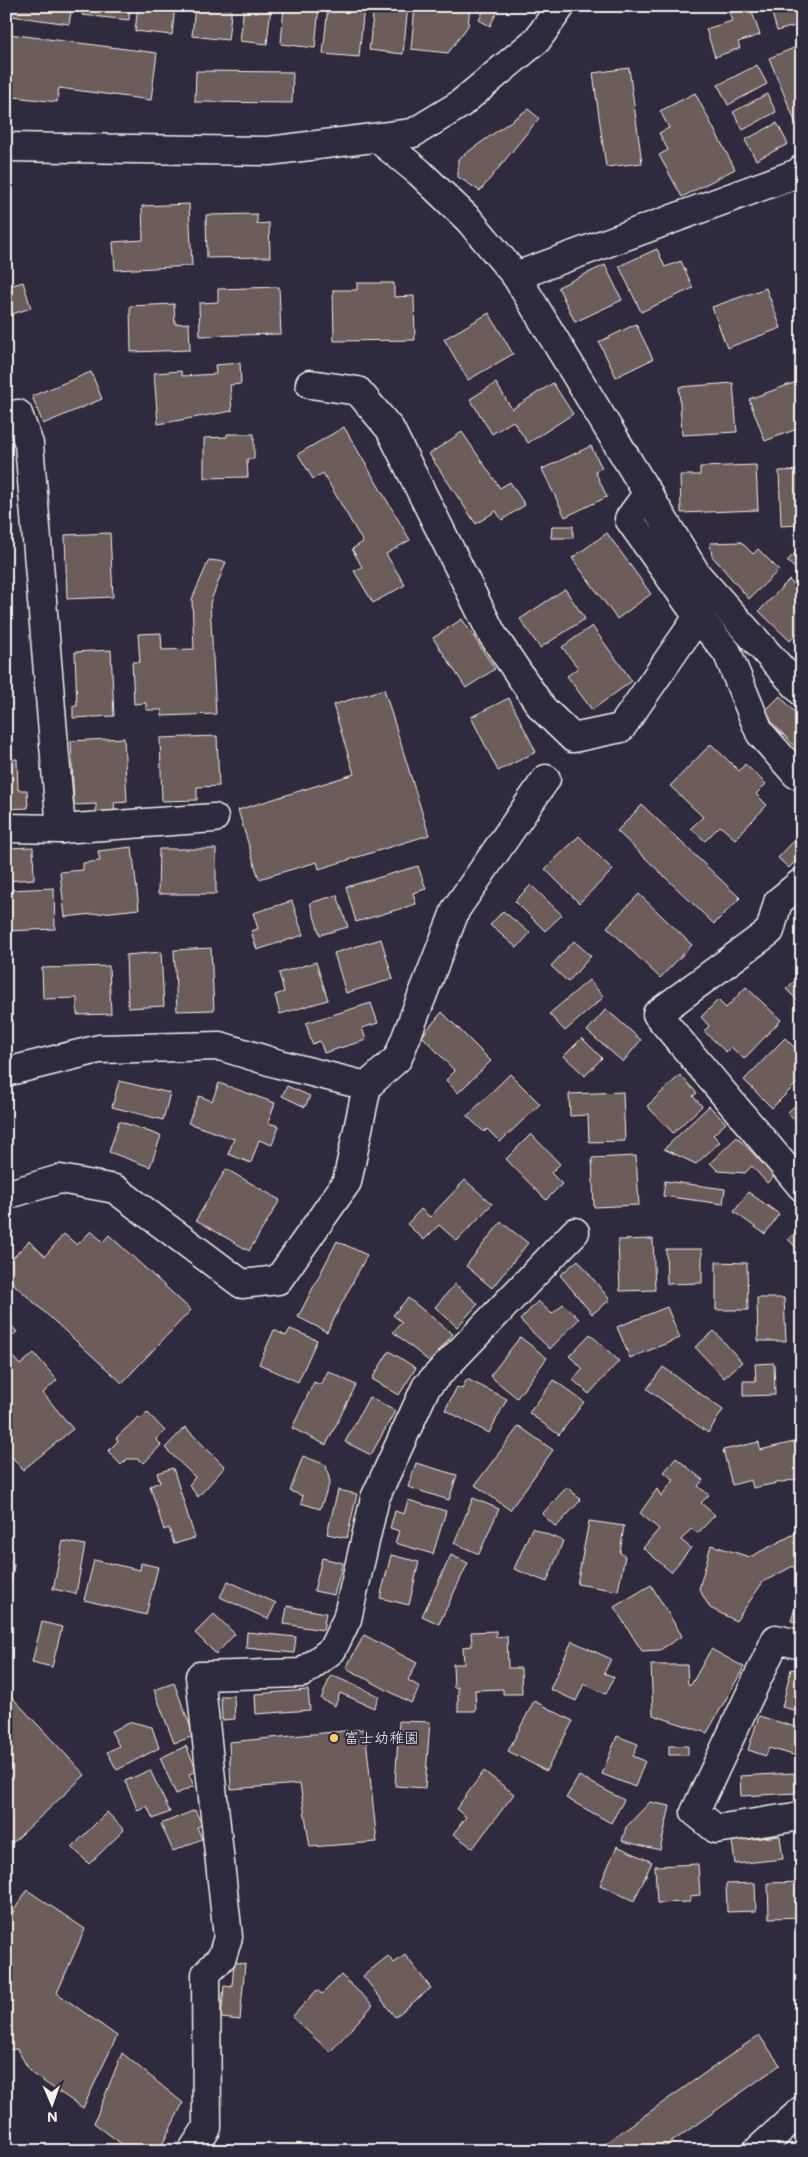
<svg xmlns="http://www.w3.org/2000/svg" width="808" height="2157" font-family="Mali,'Klee One',sans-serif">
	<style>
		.building { fill: #6d5d5a; stroke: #f4f1e8 }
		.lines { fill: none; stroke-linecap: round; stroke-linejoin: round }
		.minor-casing { stroke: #f4f1e8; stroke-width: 31 }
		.tertiary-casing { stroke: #f4f1e8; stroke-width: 31 }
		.minor { stroke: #2f2a3d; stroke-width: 28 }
		.tertiary { stroke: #2f2a3d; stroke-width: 28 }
		.poi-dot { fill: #ffd166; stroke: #2f2a3d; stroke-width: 2 }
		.labels { text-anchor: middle; stroke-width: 4; stroke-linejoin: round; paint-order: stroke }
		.poi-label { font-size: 15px; fill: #f4f1e8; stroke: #2f2a3d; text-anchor: start }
	</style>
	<rect width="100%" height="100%" fill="#2f2a3d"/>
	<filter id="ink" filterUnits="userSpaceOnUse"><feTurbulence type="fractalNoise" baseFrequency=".02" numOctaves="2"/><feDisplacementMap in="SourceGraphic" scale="10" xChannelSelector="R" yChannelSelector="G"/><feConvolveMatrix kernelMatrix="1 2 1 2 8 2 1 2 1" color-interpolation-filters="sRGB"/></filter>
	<g filter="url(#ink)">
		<g class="building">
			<polygon points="13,6 72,6 69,24 12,16"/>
			<polygon points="83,6 130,6 129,20 82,15"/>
			<polygon points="138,6 175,6 172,35 135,31"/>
			<polygon points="195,6 232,6 228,40 192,36"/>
			<polygon points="244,6 271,6 267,44 240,41"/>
			<polygon points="284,6 319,6 315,48 281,44"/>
			<polygon points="328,6 364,6 359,57 323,54"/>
			<polygon points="374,6 408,6 403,54 369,50"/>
			<polygon points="415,6 470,6 468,26 448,53 411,49"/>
			<polygon points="486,6 500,6 490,26 479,20"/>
			<polygon points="750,6 760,35 738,42 740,48 715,57 706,29 732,21 729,12"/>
			<polygon points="770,6 802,6 802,24 777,31"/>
			<polygon points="9,34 157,53 151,100 59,88 57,102 6,96 6,56"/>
			<polygon points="794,48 802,68 802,124 797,126 769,58"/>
			<polygon points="757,65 767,84 728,105 718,85"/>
			<polygon points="629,68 642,163 606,167 593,73"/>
			<polygon points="196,71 293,72 292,103 195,102"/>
			<polygon points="695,93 735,169 682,197 659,155 668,150 659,133 669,128 660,111"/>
			<polygon points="767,94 776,112 743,130 733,112"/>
			<polygon points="528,109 539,118 480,191 458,177 458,159"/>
			<polygon points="777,123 788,144 756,160 745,140"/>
			<polygon points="189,204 192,266 115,270 113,242 143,240 142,206"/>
			<polygon points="257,214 257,224 269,223 270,257 207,258 206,215"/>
			<polygon points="657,249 665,267 681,261 693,288 641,312 619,266"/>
			<polygon points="605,265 622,300 575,322 558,287"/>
			<polygon points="23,282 31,308 6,316 6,287"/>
			<polygon points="357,283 394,283 394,297 414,296 415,340 334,341 333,290 357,290"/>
			<polygon points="279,287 281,334 200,336 199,303 218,302 218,289"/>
			<polygon points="766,288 781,328 727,348 712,307"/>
			<polygon points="174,304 175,324 189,323 190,350 131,352 130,306"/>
			<polygon points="489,313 513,354 468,380 444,339"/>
			<polygon points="636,324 653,359 616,377 599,342"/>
			<polygon points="802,354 802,373 801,373 796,356"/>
			<polygon points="240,363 241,384 230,385 232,411 158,424 154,373 181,371 182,376 216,374 215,365"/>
			<polygon points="91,372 102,399 43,424 32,396"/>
			<polygon points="802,380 802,427 765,441 749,399"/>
			<polygon points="496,383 512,409 553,383 573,414 528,443 513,421 492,434 470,399"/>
			<polygon points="733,383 737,432 682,435 679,387"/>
			<polygon points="344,427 410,540 386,554 405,585 373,603 354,571 362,567 352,549 363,542 323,473 313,479 298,454"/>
			<polygon points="462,432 500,488 510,482 525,505 502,520 496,511 476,524 429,454"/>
			<polygon points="227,434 254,434 254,459 247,459 248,477 204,478 204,438 227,437"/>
			<polygon points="591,446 602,468 595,471 607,497 565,517 542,469"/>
			<polygon points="756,465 758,510 681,513 680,475 700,475 700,467"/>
			<polygon points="802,470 802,536 800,536 800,525 781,526 779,471"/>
			<polygon points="552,526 573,526 573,538 551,538"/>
			<polygon points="110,533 113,597 67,599 65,535"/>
			<polygon points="607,533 651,594 617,619 572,558"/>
			<polygon points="741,542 753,554 758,549 779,570 749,599 712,556 710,543"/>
			<polygon points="802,546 802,575 787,561"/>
			<polygon points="209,560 226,562 210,603 216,714 162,716 162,710 146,710 146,703 134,704 132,662 140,662 138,634 161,633 162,650 194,649 192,599"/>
			<polygon points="789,580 802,592 802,629 790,641 759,611"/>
			<polygon points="565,589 585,619 540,648 520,619"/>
			<polygon points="462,619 495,669 466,688 433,638"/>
			<polygon points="592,626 632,681 592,710 567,676 578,668 562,647"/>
			<polygon points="111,650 114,716 73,718 73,706 77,706 75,652"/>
			<polygon points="384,689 429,835 319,869 317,862 259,879 238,810 354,774 333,705"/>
			<polygon points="780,696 802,720 802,754 763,713"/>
			<polygon points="509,698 536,752 498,771 471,717"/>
			<polygon points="217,736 219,786 197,787 197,800 162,801 160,738"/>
			<polygon points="124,738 127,802 114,803 115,812 96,813 96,804 74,805 71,741"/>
			<polygon points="711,744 739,771 745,764 766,784 756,794 767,805 735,839 720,826 705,841 691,828 703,817 670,786"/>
			<polygon points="17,759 18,790 27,790 28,808 6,809 6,760"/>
			<polygon points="642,805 740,898 714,924 617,831"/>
			<polygon points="802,832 802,854 789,868 778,858"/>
			<polygon points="579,836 613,870 579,903 545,869"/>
			<polygon points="33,847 34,879 6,881 6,848"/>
			<polygon points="132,847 139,909 65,917 60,872 83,870 83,863 100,861 98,851"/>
			<polygon points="159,849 216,849 216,894 158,894"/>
			<polygon points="418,866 426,889 413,893 416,904 356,922 346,887"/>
			<polygon points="531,885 562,915 545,931 515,901"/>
			<polygon points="54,888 55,929 6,931 6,890"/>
			<polygon points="639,894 692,945 660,978 607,927"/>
			<polygon points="337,895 348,927 320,935 310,903"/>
			<polygon points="292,901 303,935 257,950 251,931 258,929 253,913"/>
			<polygon points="503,911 530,933 517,948 490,925"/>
			<polygon points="381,939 393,979 346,993 334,953"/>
			<polygon points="574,941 591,956 568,982 551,966"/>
			<polygon points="211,948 214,1010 177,1011 174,950"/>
			<polygon points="161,952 164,1006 128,1008 126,955"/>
			<polygon points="316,962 328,1000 280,1014 275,995 284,992 279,973"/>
			<polygon points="109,966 111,1014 77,1015 77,998 43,999 42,968"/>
			<polygon points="802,974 802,1005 786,989"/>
			<polygon points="589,980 604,997 565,1031 549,1014"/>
			<polygon points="746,987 781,1020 744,1059 731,1047 726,1052 704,1031 709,1026 701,1017 718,1000 726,1008"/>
			<polygon points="371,1003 378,1023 362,1028 366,1040 324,1053 320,1041 312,1044 306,1023"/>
			<polygon points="606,1009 641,1040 623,1062 587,1031"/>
			<polygon points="442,1012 491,1061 458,1093 446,1080 455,1071 422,1036"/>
			<polygon points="582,1038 602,1058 585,1076 564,1056"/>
			<polygon points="785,1038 802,1055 802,1078 772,1108 744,1080"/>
			<polygon points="510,1074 540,1104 500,1142 487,1129 484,1132 467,1116"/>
			<polygon points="680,1075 697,1093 693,1096 702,1106 673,1133 647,1106"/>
			<polygon points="119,1081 170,1093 163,1120 112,1107"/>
			<polygon points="219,1083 275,1103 268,1123 279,1126 272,1145 259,1140 251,1163 228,1154 234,1139 188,1123 199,1096 212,1101"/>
			<polygon points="287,1086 310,1096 305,1107 282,1096"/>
			<polygon points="623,1092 625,1141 589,1142 588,1115 570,1116 569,1094"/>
			<polygon points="802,1099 802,1128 787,1113"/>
			<polygon points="709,1106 726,1123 713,1135 720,1142 696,1164 664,1149"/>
			<polygon points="119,1121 161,1136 150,1167 109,1152"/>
			<polygon points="531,1134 560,1164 551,1173 562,1184 546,1200 506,1159"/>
			<polygon points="737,1137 775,1176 767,1183 752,1166 745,1173 718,1171 710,1163"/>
			<polygon points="636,1156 639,1205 594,1207 592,1158"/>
			<polygon points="226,1169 280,1200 249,1251 196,1220"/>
			<polygon points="465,1180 492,1204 457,1241 439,1225 424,1240 407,1224 421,1209 430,1217"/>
			<polygon points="665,1181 725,1189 723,1204 663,1196"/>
			<polygon points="748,1192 779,1214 765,1234 734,1212"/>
			<polygon points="501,1222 528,1243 492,1288 466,1266"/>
			<polygon points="802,1227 802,1254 788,1239"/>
			<polygon points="91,1231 103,1242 109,1235 191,1310 122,1383 6,1277 6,1265 29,1241 45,1256 64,1234 77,1245"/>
			<polygon points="653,1239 655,1290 620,1291 618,1240"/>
			<polygon points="337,1241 367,1255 327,1332 298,1317"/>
			<polygon points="666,1249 702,1249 702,1283 667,1284"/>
			<polygon points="578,1260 610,1300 592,1314 560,1275"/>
			<polygon points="716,1262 747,1263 748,1310 716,1310"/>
			<polygon points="455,1284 478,1304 457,1327 435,1307"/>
			<polygon points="408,1298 453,1334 430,1362 393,1332 402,1322 393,1315"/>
			<polygon points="757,1298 784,1298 786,1341 758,1341"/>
			<polygon points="538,1301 552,1314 563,1304 579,1319 550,1349 520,1320"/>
			<polygon points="667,1307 680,1338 630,1358 617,1327"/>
			<polygon points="6,1319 17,1332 6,1340"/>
			<polygon points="290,1329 317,1340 298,1382 259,1364 274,1330 286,1336"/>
			<polygon points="714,1331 742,1362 724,1378 695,1347"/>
			<polygon points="590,1334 619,1361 589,1394 573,1380 583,1369 569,1356"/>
			<polygon points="520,1337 547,1358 517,1398 490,1376"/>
			<polygon points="6,1349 20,1365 34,1353 57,1380 43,1393 73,1429 23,1470 6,1450"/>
			<polygon points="389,1351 416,1368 399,1395 372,1379"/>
			<polygon points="774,1363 775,1395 743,1396 743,1381 756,1381 755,1364"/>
			<polygon points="663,1367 723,1410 708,1433 647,1389"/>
			<polygon points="328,1371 356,1385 326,1445 292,1428 314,1382 321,1385"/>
			<polygon points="467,1379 507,1399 489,1433 445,1410 457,1387 462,1389"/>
			<polygon points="554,1380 584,1402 559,1435 529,1413"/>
			<polygon points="369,1397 395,1411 371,1455 345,1442"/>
			<polygon points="147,1412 165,1431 156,1439 161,1445 144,1463 137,1459 127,1459 121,1465 108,1451 118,1441 116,1438 138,1417 140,1419"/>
			<polygon points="519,1426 553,1450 510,1510 475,1485"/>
			<polygon points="185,1427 225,1467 198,1497 189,1485 195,1477 165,1448"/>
			<polygon points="802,1440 802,1478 753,1488 751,1480 732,1485 723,1450 759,1442 760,1450"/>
			<polygon points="303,1456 326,1465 330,1482 320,1509 301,1503 303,1496 290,1491"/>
			<polygon points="676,1458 703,1480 698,1486 709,1495 701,1503 715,1515 698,1533 691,1529 681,1540 691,1548 671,1572 643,1548 659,1529 640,1513 657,1489 661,1496 674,1480 664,1472"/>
			<polygon points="416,1463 457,1475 449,1500 408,1487"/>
			<polygon points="173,1468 195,1538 174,1544 169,1528 164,1530 150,1486 160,1482 157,1473"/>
			<polygon points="567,1487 581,1500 556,1527 542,1514"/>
			<polygon points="338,1490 357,1494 347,1538 327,1534"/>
			<polygon points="473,1498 499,1509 479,1554 454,1543"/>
			<polygon points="408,1500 446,1511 433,1554 395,1543 399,1531 390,1528 395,1511 404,1514"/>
			<polygon points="589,1521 624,1526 620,1553 625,1556 618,1591 577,1584"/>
			<polygon points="532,1528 563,1541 547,1582 514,1569"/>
			<polygon points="802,1530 802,1581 793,1566 763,1582 736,1621 710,1608 699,1589 711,1545 750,1557"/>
			<polygon points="63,1541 85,1545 76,1594 53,1589"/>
			<polygon points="391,1555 419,1562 409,1605 380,1598"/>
			<polygon points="451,1555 468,1563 439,1624 422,1616"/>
			<polygon points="6,1556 14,1564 6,1622"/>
			<polygon points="322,1558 343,1563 334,1595 314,1591"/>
			<polygon points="94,1560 140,1570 141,1563 158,1567 146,1615 84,1600"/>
			<polygon points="228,1581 276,1603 268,1619 220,1597"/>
			<polygon points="651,1585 682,1636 660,1650 642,1651 614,1607"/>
			<polygon points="801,1589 802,1589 802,1624 791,1621"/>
			<polygon points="287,1606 326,1613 323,1630 284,1624"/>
			<polygon points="214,1614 235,1634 216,1654 195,1633"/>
			<polygon points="42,1622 62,1627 52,1667 32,1662"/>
			<polygon points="496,1631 496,1637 507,1636 508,1668 521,1668 522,1694 503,1694 503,1689 475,1690 476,1711 458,1711 458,1687 454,1688 453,1664 464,1664 463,1647 472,1646 471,1632"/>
			<polygon points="247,1632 296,1637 294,1653 246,1648"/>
			<polygon points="364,1635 417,1663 408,1680 420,1687 411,1703 346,1668"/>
			<polygon points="572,1641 611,1659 604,1673 614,1677 606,1694 584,1684 576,1701 550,1689"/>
			<polygon points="711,1649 744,1667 707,1733 653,1715 651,1665 687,1665 688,1684 691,1685"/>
			<polygon points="791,1669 802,1671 802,1712 782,1707"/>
			<polygon points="331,1675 379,1696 374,1708 340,1693 335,1706 321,1699"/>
			<polygon points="174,1683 194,1736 174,1743 154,1690"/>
			<polygon points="308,1690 310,1710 256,1714 255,1694"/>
			<polygon points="7,1692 85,1775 6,1849 6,1693"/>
			<polygon points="221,1696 234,1696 235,1719 222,1720"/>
			<polygon points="534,1701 573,1721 546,1771 508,1751"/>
			<polygon points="759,1716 802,1729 802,1740 797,1756 769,1748 766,1756 748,1750"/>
			<polygon points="399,1721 430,1722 425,1788 395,1786"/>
			<polygon points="132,1722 152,1727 159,1748 117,1770 107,1752 119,1746 111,1731"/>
			<polygon points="365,1729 377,1842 310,1847 300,1784 231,1789 229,1742"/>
			<polygon points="617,1736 638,1744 633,1756 645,1761 635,1787 602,1774"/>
			<polygon points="186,1746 197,1771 189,1774 194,1786 176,1794 160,1758"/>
			<rect x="669" y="1746" width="19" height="9"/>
			<polygon points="150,1770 170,1812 153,1819 147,1806 138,1811 125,1781"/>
			<polygon points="484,1771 514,1794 473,1848 453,1834 466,1817 456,1809"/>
			<polygon points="794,1773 796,1793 741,1796 740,1776"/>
			<polygon points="579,1776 624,1800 611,1823 566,1798"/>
			<polygon points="650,1802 670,1806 660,1850 622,1841 626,1827"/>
			<polygon points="195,1810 202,1825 197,1827 202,1839 173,1851 161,1824"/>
			<polygon points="107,1812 124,1830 89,1864 72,1847"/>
			<polygon points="780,1836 783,1859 735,1864 732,1841"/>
			<polygon points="617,1846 652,1862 634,1901 600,1885"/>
			<polygon points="698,1864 700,1895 690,1896 690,1902 657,1903 655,1866"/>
			<polygon points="802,1882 802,1917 769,1918 768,1883"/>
			<polygon points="755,1883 756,1911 727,1912 726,1884"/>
			<polygon points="27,1890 85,1929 57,1993 117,2036 83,2108 31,2073 17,2049 6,2050 6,1932 10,1917"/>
			<polygon points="405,1955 431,1988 395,2017 363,1976 388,1956 394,1963"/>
			<polygon points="234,1962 245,1964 240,2020 221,2018 224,1986 232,1987"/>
			<polygon points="341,1975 373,2005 330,2052 292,2017 317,1990 322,1994"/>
			<polygon points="759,2035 780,2065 659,2151 594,2151"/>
			<polygon points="122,2053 183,2103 159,2151 131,2151 94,2123"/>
		</g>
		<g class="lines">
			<g class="minor-casing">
				<g id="minor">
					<polyline points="516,276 798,173 802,169"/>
					<polyline points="310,384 358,391 390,429 492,634 542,708 573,738 621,728 698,617 629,519 648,493"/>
					<polyline points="18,414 29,444 61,829"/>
					<polyline points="698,617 727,652 760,733 796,774"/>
					<polyline points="6,828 61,829 214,818"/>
					<polyline points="802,882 778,902 770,931 657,1014 802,1187"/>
					<polyline points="6,1072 99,1049 220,1046 279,1064 367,1086"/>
					<polyline points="6,1195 60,1179 115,1189 242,1284 278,1280 347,1182 367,1086 398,1058 456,909 546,779"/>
					<polyline points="802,1645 776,1639 695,1812 716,1829 802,1816"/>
					<polyline points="192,2151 207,2128 206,1974 222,1957 228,1937 200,1676 302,1673 332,1650 347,1619 375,1498 426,1387 575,1232"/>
					<polyline points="757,2151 802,2110"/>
				</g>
			</g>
			<g class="tertiary-casing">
				<g id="tertiary">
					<polyline points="377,138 419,172 469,220 516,276 697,575 802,692"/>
					<polyline points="6,147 269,151 413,133 459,105 537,40 561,6"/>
				</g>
			</g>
			<use href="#minor" class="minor"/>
			<use href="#tertiary" class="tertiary"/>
		</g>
	</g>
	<circle class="poi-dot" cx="334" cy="1738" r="5"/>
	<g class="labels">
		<g class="poi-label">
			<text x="344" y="1743">富士幼稚園</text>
		</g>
	</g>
	<rect width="808" height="2157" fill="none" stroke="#2f2a3d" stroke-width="25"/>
	<rect x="12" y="12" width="783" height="2132" fill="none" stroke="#f4f1e8" stroke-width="2" filter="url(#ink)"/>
	<g transform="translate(52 2104) rotate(178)" stroke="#2f2a3d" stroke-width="4" paint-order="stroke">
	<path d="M0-4L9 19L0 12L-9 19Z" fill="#f4f1e8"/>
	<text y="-8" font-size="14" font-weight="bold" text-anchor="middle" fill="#f4f1e8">N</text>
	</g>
</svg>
